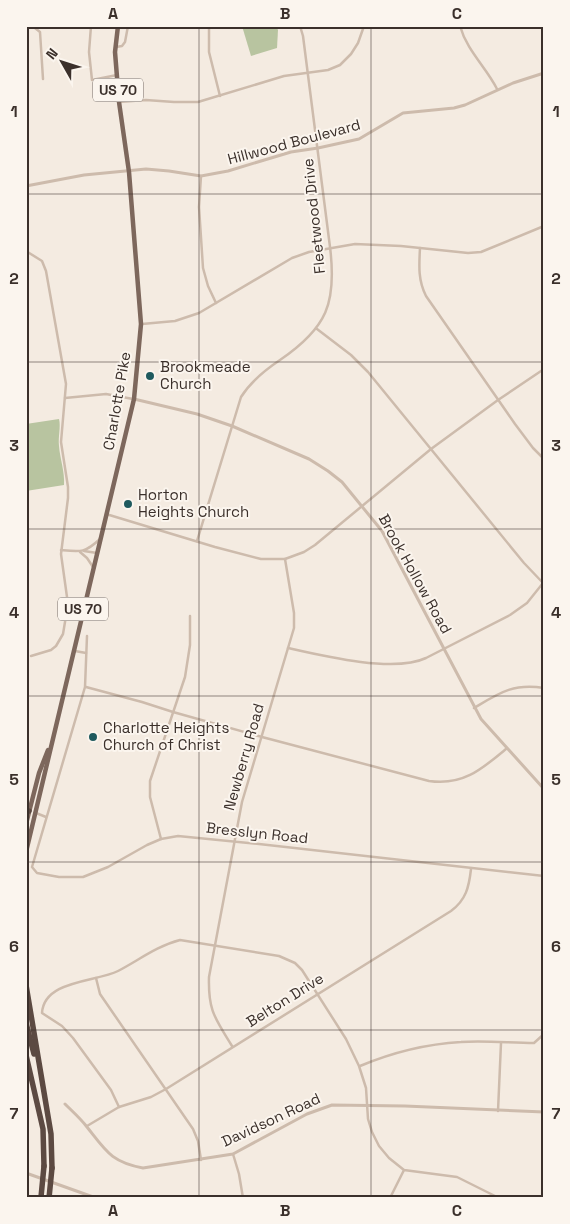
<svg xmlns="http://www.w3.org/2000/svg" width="570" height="1224" font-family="'Space Grotesk',sans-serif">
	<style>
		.green { fill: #b8c4a0 }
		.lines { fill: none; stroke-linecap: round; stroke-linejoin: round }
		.minor { stroke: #cdbbac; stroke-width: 2.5 }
		.tertiary { stroke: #cdbbac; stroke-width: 3 }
		.primary { stroke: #7d675c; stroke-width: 4.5 }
		.motorway { stroke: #5c4a42; stroke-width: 5.5 }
		.motorway-bridge { stroke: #5c4a42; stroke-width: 5.5 }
		.grid { fill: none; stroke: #3b302b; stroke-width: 1; stroke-opacity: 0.55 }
		.poi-dot { fill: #1f5a5e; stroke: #fbf5ee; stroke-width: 2 }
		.labels { text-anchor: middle; stroke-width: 4; stroke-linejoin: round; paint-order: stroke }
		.shield { fill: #fbf5ee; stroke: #756b66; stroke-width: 1 }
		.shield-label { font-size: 14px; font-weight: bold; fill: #3b302b }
		.street-label { font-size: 15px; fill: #3b302b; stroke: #fbf5ee }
		.poi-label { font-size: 15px; fill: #3b302b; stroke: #fbf5ee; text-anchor: start }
		.neatline { fill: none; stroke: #3b302b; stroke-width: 2 }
		.grid-label { font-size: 16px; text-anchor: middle; font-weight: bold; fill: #3b302b }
	</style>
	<rect width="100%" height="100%" fill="#f4ebe1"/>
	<g class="green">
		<polygon points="242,26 276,26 278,30 277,48 251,56"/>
		<path d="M59,419c2,8 -1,17 0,27 1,13 6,26 5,39l-38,6v-67z"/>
	</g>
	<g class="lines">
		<g class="minor">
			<polyline points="26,26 35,28 40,32 43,79"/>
			<polyline points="91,26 89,52 92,80 117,75"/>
			<path d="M460,26c7,25 26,41 37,63"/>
			<polyline points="209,27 209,52 220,96"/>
			<polyline points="116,47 122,46 125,42 128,26"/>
			<polyline points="119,102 146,100 174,102 198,102 284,76 328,70 340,65 351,54 358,43 364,26"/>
			<polyline points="201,176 199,207 203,268 208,286 216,303"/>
			<path d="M420,248c-1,18 -2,32 6,48l89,128 18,24 11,11"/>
			<polyline points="26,251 42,261 46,271 66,384 61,442 68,487 68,498 61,554 67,597 67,610 63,634 56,646 51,650 31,656"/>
			<polyline points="142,324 175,321 199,313 292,258 309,252 355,244 401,246 468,253 481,252 544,226"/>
			<polyline points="317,329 351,355 368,372 524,563 544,584"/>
			<polyline points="65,398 106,394 133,399"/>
			<polyline points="106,514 215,547 261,559 285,559 304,552 315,545 431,449 498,400 544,369"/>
			<path d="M197,541l44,-144c10,-16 24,-27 39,-37 47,-32 57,-57 50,-113l-27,-211 -3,-10"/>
			<path d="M61,550c20,2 24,3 39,-11"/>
			<polyline points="84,551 97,553"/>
			<polyline points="80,552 87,558 93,567"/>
			<polyline points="87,636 85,687 32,867 37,873 59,877 83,877 108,867 147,845 161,839 178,836 259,844 544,876"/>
			<path d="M288,648c35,8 106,25 138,10l84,-43 17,-12 16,-20"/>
			<polyline points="75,651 86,653"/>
			<path d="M86,687l56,15 31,10 89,25 167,44c34,5 53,-12 77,-32"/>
			<path d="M474,708c25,-15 39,-25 70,-20"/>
			<polyline points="36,813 46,817"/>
			<polyline points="161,839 150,797 150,781 185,677 190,645 190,616"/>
			<polyline points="96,978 100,994 193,1129 198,1141 201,1160"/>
			<path d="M232,1046c-17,-28 -24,-35 -23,-69l33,-175 52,-174v-15l-9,-54"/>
			<path d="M360,1066c31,-13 67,-22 101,-24 22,-2 50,1 73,1l10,-9"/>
			<path d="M119,1107l-8,-17 -38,-52 -11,-12 -20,-13c2,-33 54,-31 76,-42 21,-11 39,-25 62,-31l99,16 16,7 7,7 44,69 13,27 7,22 2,31 4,13 7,14 10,12 15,12 53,7 42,21"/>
			<polyline points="498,1111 501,1043"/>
			<path d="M87,1126l32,-19 32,-10 15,-8 285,-178c15,-11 18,-24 20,-42"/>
			<polyline points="233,1154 239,1174 243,1198"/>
			<polyline points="390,1198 404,1170"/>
		</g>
		<g class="tertiary">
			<polyline points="26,186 84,175 146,169 169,171 201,176 228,171 291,152 318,148 359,139 403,113 454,108 465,105 513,83 544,73"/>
			<polyline points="134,399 197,414 232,426 309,459 328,471 342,482 382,531 481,719 544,789"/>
			<path d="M65,1104c7,7 16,15 22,23 19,24 24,35 56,41l90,-14 74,-40 25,-9 73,1 139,6"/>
			<polyline points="26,1173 96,1198"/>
		</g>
		<g class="primary">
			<polyline points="26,824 39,773 48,750"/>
			<polyline points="26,852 134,399 141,324 129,172 119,102 115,52 118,26"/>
		</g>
		<g class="motorway">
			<polyline points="26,810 29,811"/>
			<polyline points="26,985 51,1134 52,1168"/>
			<polyline points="26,1023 34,1054"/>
			<polyline points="26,1055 43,1129 44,1166"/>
		</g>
		<g class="motorway-bridge">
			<polyline points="41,1197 44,1166"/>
			<polyline points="49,1198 52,1168"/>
		</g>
	</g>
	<path class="grid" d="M199,26v1172M371,26v1172M26,194h518M26,362h518M26,529h518M26,696h518M26,862h518M26,1030h518"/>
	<g class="poi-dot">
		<circle cx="150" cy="376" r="5"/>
		<circle cx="128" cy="504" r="5"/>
		<circle cx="93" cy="737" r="5"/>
	</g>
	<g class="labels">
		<g class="shield">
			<rect x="93" y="78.5" width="50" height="23" rx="4"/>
			<rect x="58" y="597.5" width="50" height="23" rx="4"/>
		</g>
		<g class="shield-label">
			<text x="118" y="95">US 70</text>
			<text x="83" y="614">US 70</text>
		</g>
		<g class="street-label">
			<text transform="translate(294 142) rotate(-15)" y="5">Hillwood Boulevard</text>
			<text transform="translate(314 216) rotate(-96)" y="5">Fleetwood Drive</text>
			<text transform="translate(117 401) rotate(-80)" y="5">Charlotte Pike</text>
			<text transform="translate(415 574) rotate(61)" y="5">Brook Hollow Road</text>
			<text transform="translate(244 757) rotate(-74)" y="5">Newberry Road</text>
			<text transform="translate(257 833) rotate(6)" y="5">Bresslyn Road</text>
			<text transform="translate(285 1000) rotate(-32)" y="5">Belton Drive</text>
			<text transform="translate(271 1120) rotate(-25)" y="5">Davidson Road</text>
		</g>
		<g class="poi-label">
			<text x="160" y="372">Brookmeade<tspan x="160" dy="17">Church</tspan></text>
			<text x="138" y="500">Horton<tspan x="138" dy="17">Heights Church</tspan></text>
			<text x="103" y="733">Charlotte Heights<tspan x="103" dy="17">Church of Christ</tspan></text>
		</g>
	</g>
	<rect width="570" height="1224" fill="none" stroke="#fbf5ee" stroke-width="55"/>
	<g transform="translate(62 62) rotate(309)" stroke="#fbf5ee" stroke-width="4" paint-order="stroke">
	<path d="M0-4L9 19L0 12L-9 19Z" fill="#3b302b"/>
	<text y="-8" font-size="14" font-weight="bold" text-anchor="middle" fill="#3b302b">N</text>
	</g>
	<rect x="28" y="28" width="514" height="1168" class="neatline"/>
	<g class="grid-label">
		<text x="113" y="19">A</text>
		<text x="285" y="19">B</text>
		<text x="457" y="19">C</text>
		<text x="14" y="117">1</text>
		<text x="556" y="117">1</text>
		<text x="14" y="284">2</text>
		<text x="556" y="284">2</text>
		<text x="14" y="451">3</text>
		<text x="556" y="451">3</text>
		<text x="14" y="618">4</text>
		<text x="556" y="618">4</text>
		<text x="14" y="785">5</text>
		<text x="556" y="785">5</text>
		<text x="14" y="952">6</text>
		<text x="556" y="952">6</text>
		<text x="14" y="1119">7</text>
		<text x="556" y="1119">7</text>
		<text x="113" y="1216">A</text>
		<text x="285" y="1216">B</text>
		<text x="457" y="1216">C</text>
	</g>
</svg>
